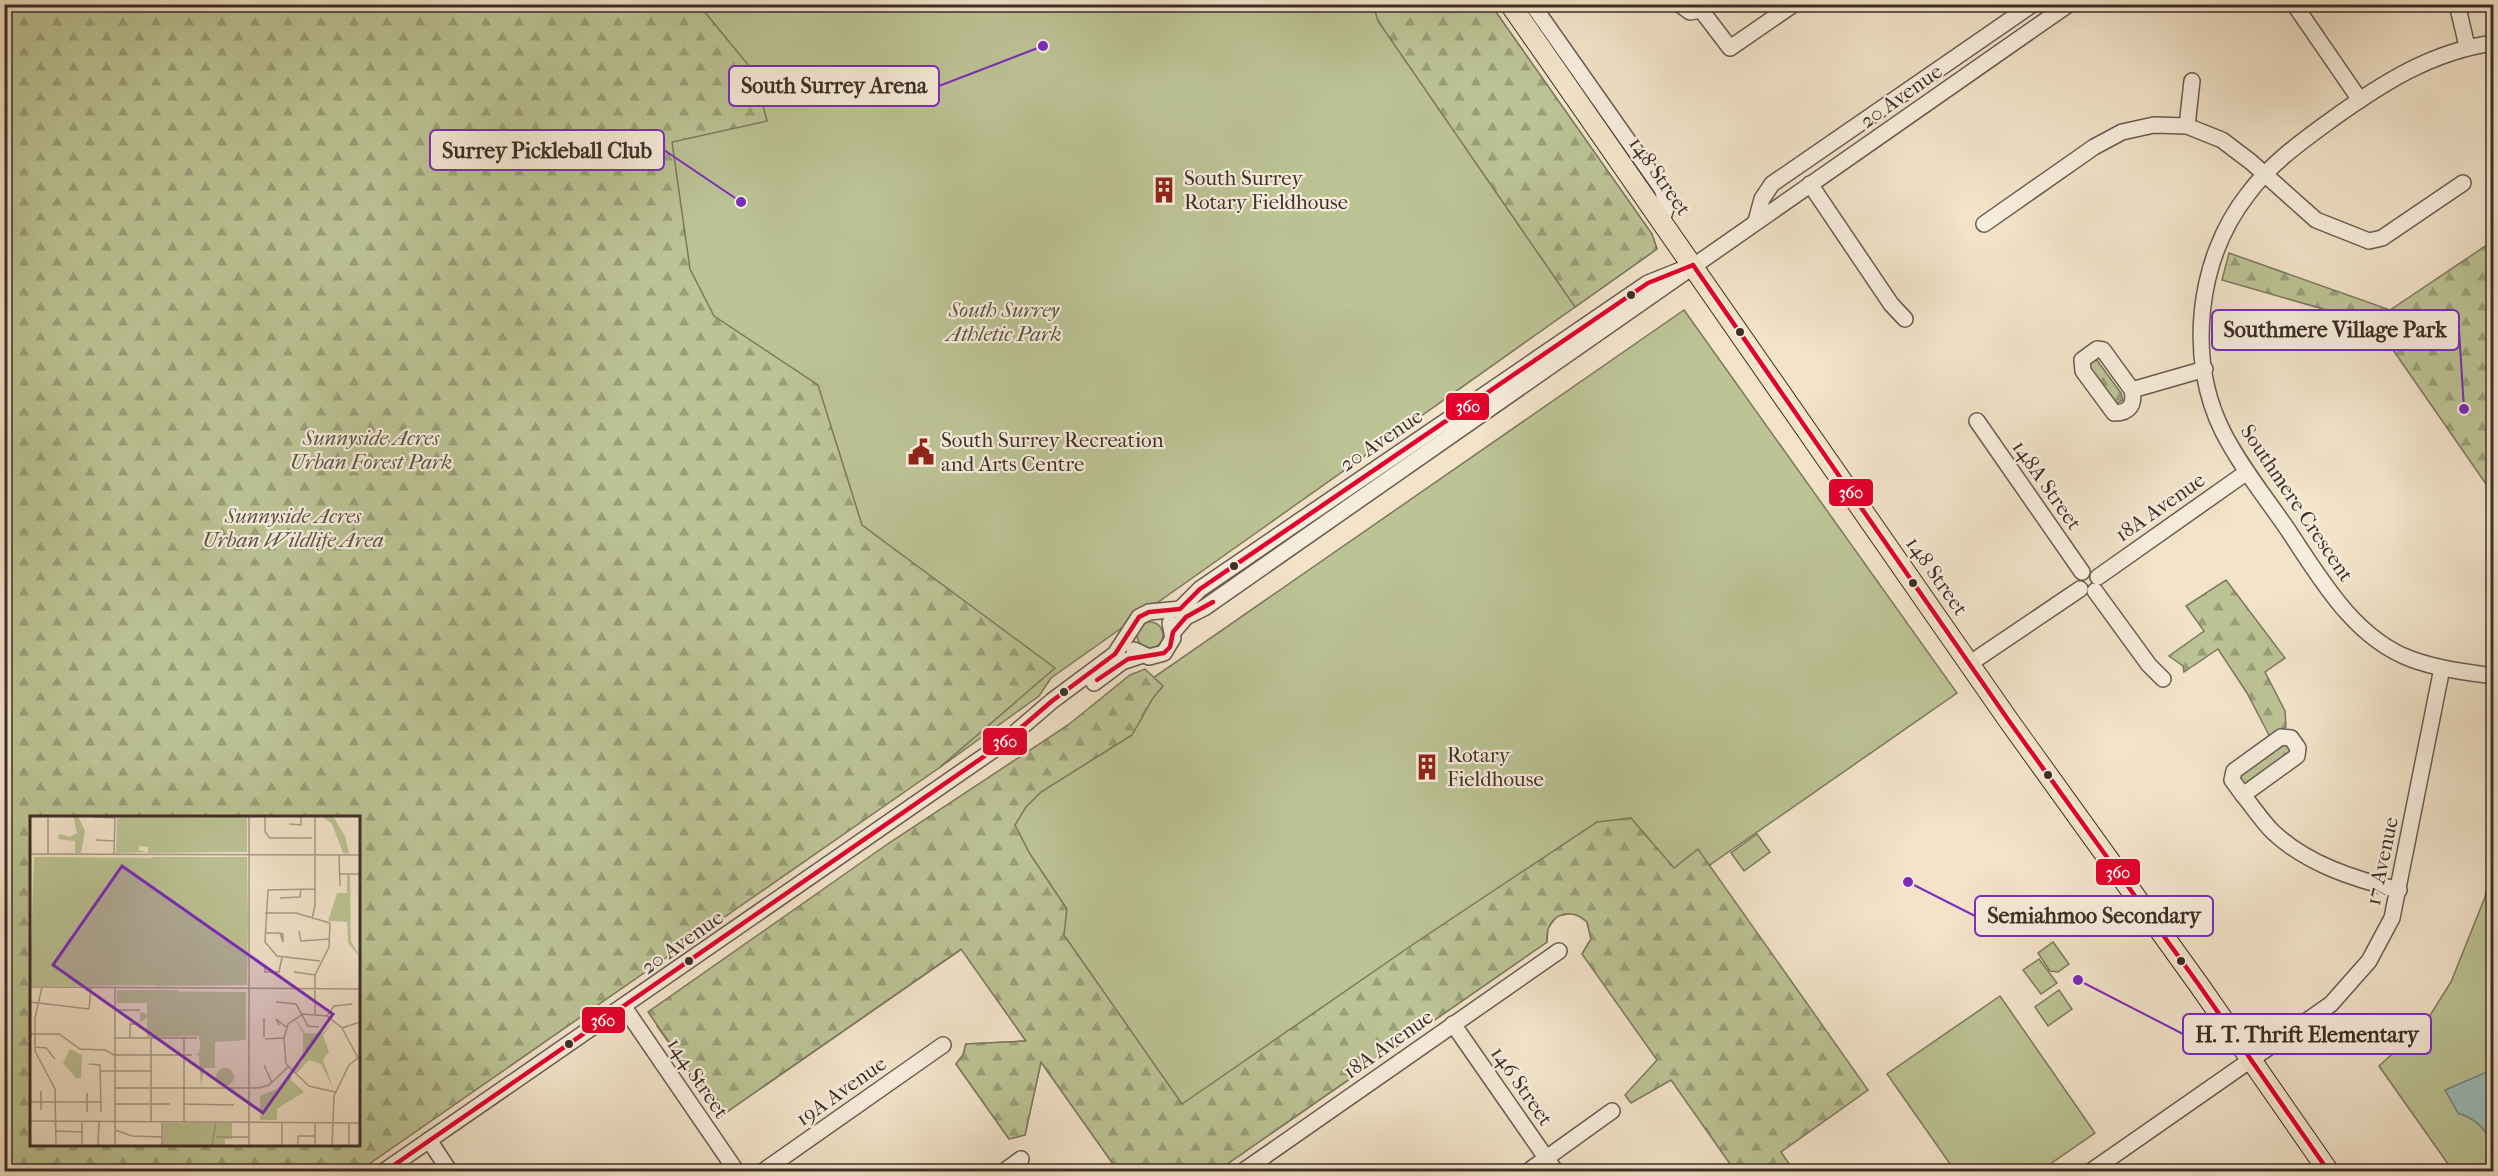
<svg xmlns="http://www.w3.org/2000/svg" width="2498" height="1176" font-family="'IM FELL French Canon',serif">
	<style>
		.green { fill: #bcc395; stroke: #7c785e; stroke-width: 1.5 }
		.forest { fill: url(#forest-firs); stroke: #7c785e; stroke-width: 1.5; fill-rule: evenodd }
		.water { fill: #9bbeb9; stroke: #75847f; stroke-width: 1.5 }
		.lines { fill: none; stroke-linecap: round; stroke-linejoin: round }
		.minor-casing { stroke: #6a5b50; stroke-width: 18 }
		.major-casing { stroke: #3c2e27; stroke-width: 22 }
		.minor { stroke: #f7eddc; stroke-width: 15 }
		.major { stroke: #f2e3c9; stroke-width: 20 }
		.bus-1-casing { stroke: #f7eddc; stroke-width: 9 }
		.bus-1 { stroke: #e4002b; stroke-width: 4.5 }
		.bus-dot { fill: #3c2e27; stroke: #f7eddc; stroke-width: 2 }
		.labels { text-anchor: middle; stroke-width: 4.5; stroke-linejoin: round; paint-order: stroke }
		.street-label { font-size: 21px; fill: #3c2e27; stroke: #f7eddc }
		.poi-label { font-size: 21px; fill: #3c2e27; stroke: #f7eddc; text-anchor: start }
		.park-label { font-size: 21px; font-style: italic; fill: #5c5342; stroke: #f7eddc }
		.inset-road { fill: none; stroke: #a99b88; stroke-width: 1.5 }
		.view { fill: #7b2cbf; fill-opacity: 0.15; stroke: #7b2cbf; stroke-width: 3 }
		.inset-edge { fill: none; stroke: #3c2e27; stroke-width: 3 }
		.leader { fill: none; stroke: #7b2cbf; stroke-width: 2 }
		.callout-dot { fill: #7b2cbf; stroke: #f7eddc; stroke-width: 2 }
		.callout { fill: #f7eddc; stroke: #7b2cbf; stroke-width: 2 }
		.callout-label { font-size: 22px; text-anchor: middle; font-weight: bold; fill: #3c2e27 }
		.line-badge { stroke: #f7eddc; stroke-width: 2 }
		.badge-label { font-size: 16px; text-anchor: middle; font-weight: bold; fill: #fff }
	</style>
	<defs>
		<pattern id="forest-firs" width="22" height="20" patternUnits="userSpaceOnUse" patternTransform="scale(1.5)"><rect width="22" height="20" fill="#bcc395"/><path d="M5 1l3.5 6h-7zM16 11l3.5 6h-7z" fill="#9a9f7a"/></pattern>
	</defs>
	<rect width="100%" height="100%" fill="#f2e3c9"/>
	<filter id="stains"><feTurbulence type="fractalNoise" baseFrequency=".00333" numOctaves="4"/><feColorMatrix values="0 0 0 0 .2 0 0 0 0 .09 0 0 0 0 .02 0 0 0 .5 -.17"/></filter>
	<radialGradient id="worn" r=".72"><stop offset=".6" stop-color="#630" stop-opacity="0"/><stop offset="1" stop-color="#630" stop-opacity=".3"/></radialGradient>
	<g class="green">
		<polygon points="261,5 1491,5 1652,234 1657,249 1051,678 1039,696 939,768"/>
		<polygon points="1684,310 1957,693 1582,954 1591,939 1587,922 1574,913 1557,916 1548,928 1547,942 1217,1171 1118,1171 1041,1062 1025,1135 1009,1139 956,1064 963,1055 966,1044 1026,1041 962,949 721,1116 657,1026 658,1021"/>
		<circle cx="1150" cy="635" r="13"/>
		<polygon points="1757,834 1770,852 1744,871 1731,853"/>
		<polygon points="2493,839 2493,1171 2453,1171 2379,1066 2424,1025 2451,982 2485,897"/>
		<polygon points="2053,942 2069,964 2058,972 2050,971 2038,953"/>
		<polygon points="2039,959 2057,983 2041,994 2023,970"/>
		<polygon points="2059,990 2072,1009 2048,1026 2035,1007"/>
		<polygon points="2000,996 2095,1133 2040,1171 1955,1171 1887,1074"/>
	</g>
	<g class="forest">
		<path d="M5,4l694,1 55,67 13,49 -95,21 18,127 24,47 104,69 44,140 193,143 -116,100 -580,403h-354zM32,818h326v326h-326z"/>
		<polygon points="1373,5 1491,5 1652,234 1657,249 1575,307 1378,21"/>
		<polygon points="2493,241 2493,494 2375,324 2222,280 2229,253 2390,310"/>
		<polygon points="2096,359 2121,393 2123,400 2116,404 2087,368 2090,362"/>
		<polygon points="2226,580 2285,658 2265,672 2285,711 2286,727 2270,737 2247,693 2218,649 2184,672 2183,666 2169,656 2204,631 2186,606"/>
		<path d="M1145,669l18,17 -10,12 -21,37 -91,57 -15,15 -11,18 15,29 37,55 -3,26 118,169 233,-161 182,-121 34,-4 43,50 24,-19 170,241 -87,62 13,19h-59l-64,-91 -40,23 -6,-8 32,-35 -75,-106 9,-15 -4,-17c-18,-17 -43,-6 -40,20l-330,229h-99l-77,-109 -16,73 -16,4 -53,-75 7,-9 3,-11 60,-3 -65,-92 -240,167 -73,-104 241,-169 179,-118 62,-50z"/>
		<polygon points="2283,741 2295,751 2248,786 2242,784 2239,775"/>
	</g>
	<path class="water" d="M2489,1071h4v77c-5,-18 -17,-29 -35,-35l-13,-23z"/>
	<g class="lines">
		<g class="minor-casing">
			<g id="minor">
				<polyline points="1532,4 1662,189 1667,205 1662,221"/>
				<polyline points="1679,4 1690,12 1701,10 1706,4"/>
				<polyline points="2294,4 2360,100"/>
				<polyline points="2457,4 2467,46"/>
				<polyline points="1701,10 1730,48 1794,4"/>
				<path d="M2494,43c-62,8 -113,41 -163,77 -30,22 -60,43 -83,74 -51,65 -62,164 -25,238 18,35 43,66 65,98 32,48 66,108 123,129 27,10 55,13 83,17"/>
				<polyline points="2187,126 2192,81"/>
				<polyline points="1810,184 1891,304 1905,319"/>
				<polyline points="1756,221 1762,199 1772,184 2033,4"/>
				<polyline points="1984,224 2094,147 2122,132 2154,125 2187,126 2222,140 2251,162 2316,220 2369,241 2382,238 2463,183"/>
				<path d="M2132,390c3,14 -2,23 -18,23l-31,-42 -1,-11 15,-11 6,1 29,40 73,-21"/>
				<polyline points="1977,421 2082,572"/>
				<polyline points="2098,577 2247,472"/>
				<polyline points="2095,591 2149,665 2163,679"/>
				<polyline points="1173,632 1186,617 1204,608 2069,4"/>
				<polyline points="1134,650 1149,657 1164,653 1173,638 1170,623"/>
				<polyline points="1969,664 2080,589"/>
				<polyline points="1094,683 1122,662 1143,655"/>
				<polygon points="2281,737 2291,738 2298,748 2297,756 2243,795 2232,780 2234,771"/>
				<path d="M2243,795c10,12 19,26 30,37 34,32 81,47 126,58"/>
				<polyline points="624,1007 737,1172"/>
				<polyline points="1453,1024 1556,1172"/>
				<polyline points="429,1140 450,1172"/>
				<polyline points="383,1172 1002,744 1052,701 1115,654 1139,617 1149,612 1180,609 1200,589 1648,283 1693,265"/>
				<polyline points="762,1172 943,1045"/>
				<polyline points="1003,1172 1021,1159"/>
				<polyline points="1242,1172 1559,951"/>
				<polyline points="1527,1172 1612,1111"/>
				<polyline points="2090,1172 2331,1004 2369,961 2392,918 2442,668"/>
			</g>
		</g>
		<g class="major-casing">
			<polyline id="major" points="1510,4 2009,721 2199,985 2329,1172"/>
		</g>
		<use href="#minor" class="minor"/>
		<use href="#major" class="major"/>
		<g class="bus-1-casing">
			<g id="bus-1">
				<polyline points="1693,265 2009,721 2199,985 2329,1172"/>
				<polyline points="1097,680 1128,659 1164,653 1170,647 1173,632 1186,617 1213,602"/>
				<polyline points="384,1172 1002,744 1052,701 1115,654 1139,617 1149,612 1180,609 1200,589 1648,283 1693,265"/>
			</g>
		</g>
		<use href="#bus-1" class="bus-1"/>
	</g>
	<defs>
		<g id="building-bare" transform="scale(2.07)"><path d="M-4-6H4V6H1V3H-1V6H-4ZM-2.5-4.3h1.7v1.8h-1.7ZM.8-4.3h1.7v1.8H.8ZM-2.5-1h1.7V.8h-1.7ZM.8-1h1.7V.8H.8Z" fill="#8f2418" stroke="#f7eddc" stroke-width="2.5" paint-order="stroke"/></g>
		<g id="civic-bare" transform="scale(2.07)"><path d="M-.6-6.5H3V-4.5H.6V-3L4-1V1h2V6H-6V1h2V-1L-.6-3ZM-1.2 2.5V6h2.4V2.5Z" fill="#8f2418" stroke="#f7eddc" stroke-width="2.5" paint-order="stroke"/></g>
	</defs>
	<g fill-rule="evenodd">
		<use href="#building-bare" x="1164" y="190"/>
		<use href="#civic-bare" x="921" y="452"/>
		<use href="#building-bare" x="1427" y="767"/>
	</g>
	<g class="bus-dot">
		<circle cx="1631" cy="295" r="5"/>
		<circle cx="1740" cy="332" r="5"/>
		<circle cx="1234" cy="566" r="5"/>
		<circle cx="1913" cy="583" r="5"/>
		<circle cx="1064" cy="692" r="5"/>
		<circle cx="2048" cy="775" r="5"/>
		<circle cx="689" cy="961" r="5"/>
		<circle cx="2181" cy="961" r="5"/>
		<circle cx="569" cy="1044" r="5"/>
	</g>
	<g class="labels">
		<g class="street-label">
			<text transform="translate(1901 96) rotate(-35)" y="7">20 Avenue</text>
			<text transform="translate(1660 176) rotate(55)" y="7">148 Street</text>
			<text transform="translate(1381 440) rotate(-34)" y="7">20 Avenue</text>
			<text transform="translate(2047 485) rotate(55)" y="7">148A Street</text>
			<text transform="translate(2297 503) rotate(56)" y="7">Southmere Crescent</text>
			<text transform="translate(2160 507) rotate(-35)" y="7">18A Avenue</text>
			<text transform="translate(1937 576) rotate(55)" y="7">148 Street</text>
			<text transform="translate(2382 861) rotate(-78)" y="7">17 Avenue</text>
			<text transform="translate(682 942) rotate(-35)" y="7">20 Avenue</text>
			<text transform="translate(1388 1044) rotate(-35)" y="7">18A Avenue</text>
			<text transform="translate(698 1078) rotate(56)" y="7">144 Street</text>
			<text transform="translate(1522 1086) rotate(55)" y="7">146 Street</text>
			<text transform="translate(841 1091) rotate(-35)" y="7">19A Avenue</text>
		</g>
		<g class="poi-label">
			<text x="1184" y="185">South Surrey<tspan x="1184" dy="24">Rotary Fieldhouse</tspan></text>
			<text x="941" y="447">South Surrey Recreation<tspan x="941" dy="24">and Arts Centre</tspan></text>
			<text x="1447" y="762">Rotary<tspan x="1447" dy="24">Fieldhouse</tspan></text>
		</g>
		<g class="park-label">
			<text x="1004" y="317">South Surrey<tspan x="1004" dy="24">Athletic Park</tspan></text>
			<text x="371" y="445">Sunnyside Acres<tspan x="371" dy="24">Urban Forest Park</tspan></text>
			<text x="293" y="523">Sunnyside Acres<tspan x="293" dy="24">Urban Wildlife Area</tspan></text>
		</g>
	</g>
	<g transform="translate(30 816)">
		<rect width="330" height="330" fill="#f2e3c9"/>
		<path d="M122,41h35v16h46v46h15l-1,66 -91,1zM87,175l129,1v48l-28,2 -19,-2v-5l-52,2v-19l-7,4v-10l7,2v-11h-30zM186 261a9 9 0 1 1 18 0a9 9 0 1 1-18 0ZM262,258l-1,6 13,12 -27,17v11h-17v-24l19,-8zM133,307h69v16h-7v7h-62z" fill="#bcc395"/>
		<path d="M43,0h5l7,15 -4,22h-6v-12l-17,-2 1,-5 11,3 7,-4zM87,0h130v36l-99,1v-6l-8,-1 -2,4 9,2 -31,1zM303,0l12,20 4,18 -6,-1 -11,-29 -9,-7zM4,41l146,1 1,59 -1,5 -10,-4 -6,17 4,12 -4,14 8,24 -142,1zM157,41h60l1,62 -15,1v-47h-46zM317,59h3l1,66 9,16 -12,-14 -1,-21 -19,-1 9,-28h10zM210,108h7v61h-10zM87,174h62l-5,5 -15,1 -2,33 54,2 4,7v30h-11l-3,18 -2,-30 -4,-2 4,-1 2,-17 -54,1v-19l-7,4v-10l7,2v-11h-30zM265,203l10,14 16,1 13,-13 -11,14 6,17 -6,8 11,30 -13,-26 -12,-4 -13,14 -2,-3 9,-10v-27zM40,233l12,6 -1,23h-5l-13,-15zM150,308h7l-4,14h9v7l-28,1v-8l11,-2z" fill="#bcc395"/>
		<path class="inset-road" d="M219,0v305M235,0v16l5,6h42M64,1l21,1M259,8l12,1v-9M66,24l18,1M0,38l330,1M18,38v-38M84,39l1,-39M309,39l1,31M310,58h20M285,73l-47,1 -3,52 12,14 43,5M250,82l20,-1 1,-8M235,97h31l34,10 -1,24 -14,28v39M282,103l3,-14v-89M269,115l2,10 29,-2M235,117h15l3,9v-8l-3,-1M235,151v5h14l3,-15M264,156l21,3M0,171l330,2M12,171l-7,31v33l20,38 1,57M0,186l59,7M246,186l20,2 12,22 11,1M59,193l2,-22M85,194h25M297,200l7,-10 18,-2M249,209l-3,-6 10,8M312,212l18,-6M0,218h29l21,15 25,1 9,5h78M234,221v-19M85,222h82M100,222v-14h10M121,222v83M154,222v83M235,223l19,-1M5,231l11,1 9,11M59,248l11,1 1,47M234,249l8,18M70,255h51M85,272h144l10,-3 20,-19M305,276l-26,-6 -23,-22 -2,-26 4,-14 15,-10 24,2 15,12 16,30M57,277v19M0,286h70M85,288h55M154,288l50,1M11,294v-19M0,305l330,2M132,305v25M219,305v25M252,306v24M285,306v24M85,314l17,6 30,1M26,315l26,1M186,321h33M52,330v-25M68,330l1,-25M85,330v-158M182,330l4,-25M268,330v-10h17M302,330l2,-50 15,-31 9,-7M319,330v-23"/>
		<path class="view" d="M92,50l211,148 -70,99 -210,-148z"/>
		<rect width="330" height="330" class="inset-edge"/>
	</g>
	<path class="leader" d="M1043 46L939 86M741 202L664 150M2464 409L2459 330M1908 882L1975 916M2078 980L2183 1034"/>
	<g class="callout-dot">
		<circle cx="1043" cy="46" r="6"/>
		<circle cx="741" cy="202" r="6"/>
		<circle cx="2464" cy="409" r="6"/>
		<circle cx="1908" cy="882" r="6"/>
		<circle cx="2078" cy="980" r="6"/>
	</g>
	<g class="callout">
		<rect x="729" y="66" width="210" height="40" rx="6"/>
		<rect x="430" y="130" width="234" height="40" rx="6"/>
		<rect x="2212" y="310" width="247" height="40" rx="6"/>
		<rect x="1975" y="896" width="238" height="40" rx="6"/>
		<rect x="2183" y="1014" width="248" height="40" rx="6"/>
	</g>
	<g class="callout-label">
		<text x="834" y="93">South Surrey Arena</text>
		<text x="547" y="158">Surrey Pickleball Club</text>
		<text x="2335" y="337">Southmere Village Park</text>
		<text x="2094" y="923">Semiahmoo Secondary</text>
		<text x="2307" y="1042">H. T. Thrift Elementary</text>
	</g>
	<g class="line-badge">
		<rect x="1445" y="392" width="45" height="29" rx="6" fill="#e4002b"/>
		<rect x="1828" y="478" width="46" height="29" rx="6" fill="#e4002b"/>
		<rect x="982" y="727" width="46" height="29" rx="6" fill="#e4002b"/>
		<rect x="2095" y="858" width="46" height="28" rx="6" fill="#e4002b"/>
		<rect x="581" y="1006" width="45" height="28" rx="6" fill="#e4002b"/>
	</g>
	<g class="badge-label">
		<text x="1468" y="412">360</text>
		<text x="1851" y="498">360</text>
		<text x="1005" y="747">360</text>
		<text x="2118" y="878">360</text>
		<text x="603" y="1026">360</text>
	</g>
	<rect width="2498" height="1176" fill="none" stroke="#f2e3c9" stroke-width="24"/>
	<rect x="6" y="6" width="2486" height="1164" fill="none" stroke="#3c2e27" stroke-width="3"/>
	<rect x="12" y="12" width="2474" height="1152" fill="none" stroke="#3c2e27" stroke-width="1.5"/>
	<rect width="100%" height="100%" filter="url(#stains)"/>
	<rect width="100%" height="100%" fill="url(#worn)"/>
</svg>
